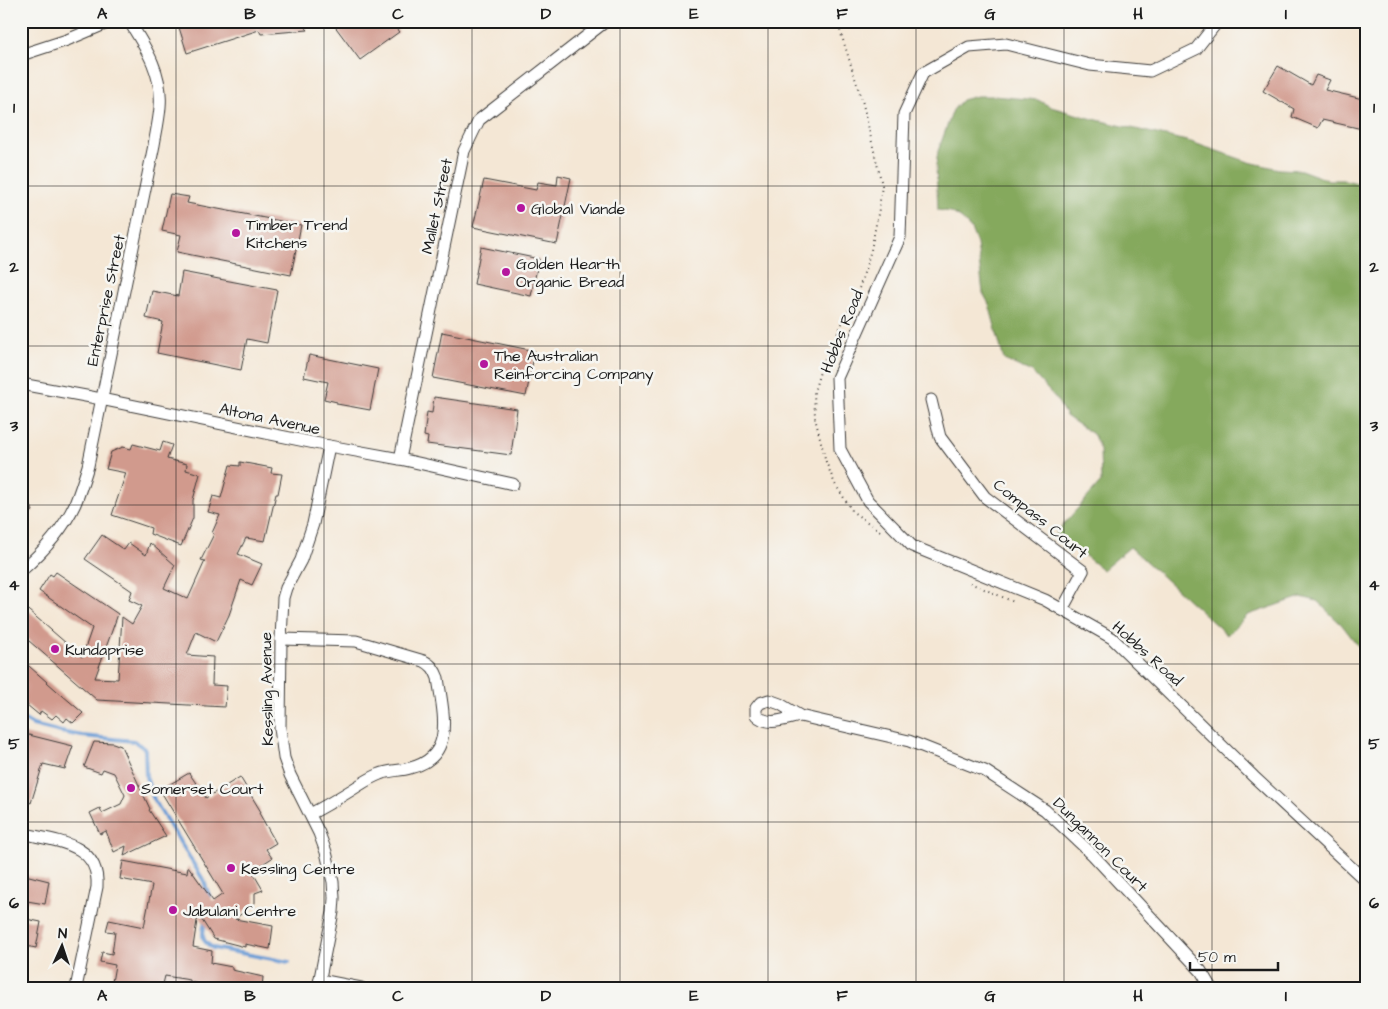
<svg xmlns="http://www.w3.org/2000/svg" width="1388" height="1009" font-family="'Architects Daughter',sans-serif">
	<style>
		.forest { fill: #85a95d; stroke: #50623c }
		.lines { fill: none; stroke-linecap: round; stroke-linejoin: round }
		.stream { stroke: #6c9dd6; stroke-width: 4 }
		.building { fill: #d19a8d }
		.minor-casing { stroke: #3c3a38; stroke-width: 13 }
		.path { stroke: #3c3a38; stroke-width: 2; stroke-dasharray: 1 4; stroke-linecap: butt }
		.minor { stroke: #fff; stroke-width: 11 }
		.grid { fill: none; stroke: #1c1c1c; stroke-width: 1; stroke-opacity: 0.55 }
		.poi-dot { fill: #b5179e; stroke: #f6f6f2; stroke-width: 2 }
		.labels { text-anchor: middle; stroke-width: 5; stroke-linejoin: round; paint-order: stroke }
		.street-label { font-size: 16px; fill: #1c1c1c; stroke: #f6f6f2 }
		.poi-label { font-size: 16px; fill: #1c1c1c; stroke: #f6f6f2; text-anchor: start }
		.neatline { fill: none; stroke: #1c1c1c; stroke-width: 2 }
		.grid-label { font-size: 16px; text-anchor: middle; font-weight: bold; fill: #1c1c1c }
	</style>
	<rect width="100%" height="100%" fill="#f6f6f2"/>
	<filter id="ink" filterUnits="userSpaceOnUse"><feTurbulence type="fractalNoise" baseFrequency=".02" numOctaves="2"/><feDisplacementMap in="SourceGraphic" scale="10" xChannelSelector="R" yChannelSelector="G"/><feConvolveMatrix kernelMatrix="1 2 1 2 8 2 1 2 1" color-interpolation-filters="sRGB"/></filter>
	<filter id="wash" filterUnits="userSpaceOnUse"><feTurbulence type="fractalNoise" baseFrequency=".0096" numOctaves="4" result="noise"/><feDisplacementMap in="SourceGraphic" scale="20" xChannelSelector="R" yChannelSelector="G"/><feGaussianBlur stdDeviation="1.12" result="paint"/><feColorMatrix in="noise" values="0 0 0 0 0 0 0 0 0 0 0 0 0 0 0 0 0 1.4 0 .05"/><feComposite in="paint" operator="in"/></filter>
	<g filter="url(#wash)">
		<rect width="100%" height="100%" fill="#f4e7d5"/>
		<polygon class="forest" points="977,96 993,96 1038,100 1051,107 1093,119 1191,142 1249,162 1279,169 1301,170 1328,180 1344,180 1367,185 1367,654 1359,647 1342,625 1317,601 1301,597 1248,615 1227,635 1130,547 1103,570 1056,533 1101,482 1100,450 1094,435 1066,416 1057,400 1032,372 1004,360 989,304 983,293 977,244 971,229 962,219 951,212 938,210 936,165 938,151 953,110 962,100"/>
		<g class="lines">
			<g class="stream">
				<polyline points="21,718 33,725 61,732 82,736 134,741 145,749 146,777 154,800 204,881 209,896 209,898"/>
				<path d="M205,920c-2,15 -6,19 8,28l76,14"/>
			</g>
		</g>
		<g id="blocks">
			<g class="building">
				<polygon points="177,21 299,21 308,30 261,34 259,30 187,53"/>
				<polygon points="331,21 390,21 399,32 360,60"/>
				<polygon points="1278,66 1311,85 1316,75 1330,80 1325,90 1367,100 1367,130 1322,120 1318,128 1292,117 1294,109 1263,91"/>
				<polygon points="558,175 571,178 557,244 473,227 484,180 536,190 538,182 557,185"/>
				<polygon points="170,194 189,197 187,203 301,225 291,275 177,252 181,235 162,231"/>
				<polygon points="481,247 539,259 531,296 474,284"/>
				<polygon points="182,272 277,290 267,343 247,339 241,370 157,353 163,322 146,318 152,291 178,296"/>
				<polygon points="442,332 535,351 526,396 433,378"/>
				<polygon points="309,355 378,369 370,410 337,404 337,402 324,399 328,382 304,377"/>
				<polygon points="434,397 517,409 511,455 427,444 428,437 424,436 427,412 432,413"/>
				<polygon points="163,442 172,445 167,459 187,464 186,470 200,474 193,500 193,518 181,546 150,534 151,528 112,515 126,473 106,469 111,452 123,447 131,449 133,444 160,451"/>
				<polygon points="240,462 272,468 271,473 282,474 278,494 276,494 265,541 246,538 238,554 262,564 252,585 241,580 229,615 216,642 196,632 187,655 213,657 212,685 227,686 225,707 97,700 21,634 21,604 82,657 92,628 39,591 50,574 53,576 56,572 118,614 95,678 118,679 122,617 132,624 142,606 129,600 132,591 85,559 102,535 124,550 129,543 146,555 150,543 175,565 164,588 188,599 205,561 201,560 214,534 212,533 220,515 208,512 213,496 221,498 230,465 240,466"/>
				<polygon points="29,502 33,511 21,517 21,506"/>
				<polygon points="21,659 56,690 83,713 73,723 67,718 64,722 56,715 52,719 41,711 39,715 27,705 21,712"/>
				<polygon points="21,733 73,746 65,769 43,764 31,803 21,799"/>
				<polygon points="94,742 113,743 121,746 150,809 149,810 166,836 124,856 126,846 114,852 106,831 100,834 90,813 100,808 102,813 121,804 125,795 114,773 103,769 101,773 84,767"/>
				<polygon points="189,773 206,798 240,777 261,812 259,813 276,843 266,849 272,858 252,871 263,890 255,893 255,903 235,919 273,926 270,949 245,944 245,947 214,939 198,914 193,947 212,951 211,963 232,967 232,970 263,977 262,988 206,988 207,986 190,982 190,980 165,976 162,988 111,988 115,965 100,962 102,952 112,954 115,932 106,931 109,920 144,927 152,885 120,879 123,861 187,873 188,866 213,901 223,894 160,790"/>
				<polygon points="21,874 49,881 45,904 21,900"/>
				<polygon points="21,918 41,922 36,948 21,945"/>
			</g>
		</g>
	</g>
	<g filter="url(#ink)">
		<use href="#blocks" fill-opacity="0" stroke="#3c3a38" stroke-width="1"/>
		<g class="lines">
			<g class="minor-casing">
				<g id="minor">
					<polyline points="1218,21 1196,49 1150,71 1090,65 1006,44 969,47 923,73 904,114 900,237 837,378 840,449 868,501 912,546 1045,600 1112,638 1254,777 1367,882"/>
					<polyline points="21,55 67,40 112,21"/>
					<polyline points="21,384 91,397 329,446 400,459 513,484"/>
					<polyline points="931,400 940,437 985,497 1083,571 1062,610"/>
					<polyline points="400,459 464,151 479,120 606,21"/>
					<path d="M21,571c22,-19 42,-41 54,-67 5,-12 9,-25 13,-38l66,-321c2,-12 5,-25 6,-38 3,-33 -14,-59 -31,-86"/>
					<path d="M281,639l75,2 68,20c8,4 11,9 14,17 5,35 18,79 -28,90 -10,3 -20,2 -30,6 -11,4 -20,11 -30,17 -13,8 -26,16 -40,23"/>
					<path d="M800,716c-15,3 -32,11 -44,-1v-7l4,-5 9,-3 11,4 20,12 109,25 76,30 60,39 48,45 108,116 10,17"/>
					<path d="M21,833c33,8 79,9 76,54l-21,101"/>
					<polyline points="320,980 361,988"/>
					<polyline points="318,988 333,912 334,898 333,882 326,852 319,833 290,775 284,758 280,728 281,639 283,598 286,588 301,560 313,524 329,446"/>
				</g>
			</g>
			<g class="path">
				<polyline points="837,21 862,100 882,185 879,209 871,250 860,286 821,368 814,392 815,418 826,462 835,484 853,512 880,531"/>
				<polyline points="970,583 1014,602"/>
			</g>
			<use href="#minor" class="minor"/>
		</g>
	</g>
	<path class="grid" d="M176,21v967M324,21v967M472,21v967M620,21v967M768,21v967M916,21v967M1064,21v967M1212,21v967M21,186h1346M21,346h1346M21,505h1346M21,664h1346M21,822h1346"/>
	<g class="poi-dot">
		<circle cx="521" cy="208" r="5"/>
		<circle cx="236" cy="233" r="5"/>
		<circle cx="506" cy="272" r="5"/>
		<circle cx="484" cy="364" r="5"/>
		<circle cx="55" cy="649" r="5"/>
		<circle cx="131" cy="788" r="5"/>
		<circle cx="231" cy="868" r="5"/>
		<circle cx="173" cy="910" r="5"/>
	</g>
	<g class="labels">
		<g class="street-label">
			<text transform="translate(436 206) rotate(-78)" y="6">Mallet Street</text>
			<text transform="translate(105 300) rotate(-78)" y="6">Enterprise Street</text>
			<text transform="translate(841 331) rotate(-68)" y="6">Hobbs Road</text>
			<text transform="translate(270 418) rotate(12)" y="6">Altona Avenue</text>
			<text transform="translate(1041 518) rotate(39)" y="6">Compass Court</text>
			<text transform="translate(1148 653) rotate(42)" y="6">Hobbs Road</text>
			<text transform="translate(266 689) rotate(-91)" y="6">Kessling Avenue</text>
			<text transform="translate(1101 844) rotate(45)" y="6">Dungannon Court</text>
		</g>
		<g class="poi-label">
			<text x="531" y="214">Global Viande</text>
			<text x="246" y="230">Timber Trend<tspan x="246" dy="18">Kitchens</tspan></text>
			<text x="516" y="269">Golden Hearth<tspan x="516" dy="18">Organic Bread</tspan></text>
			<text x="494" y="361">The Australian<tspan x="494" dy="18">Reinforcing Company</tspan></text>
			<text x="65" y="655">Kundaprise</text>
			<text x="141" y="794">Somerset Court</text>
			<text x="241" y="874">Kessling Centre</text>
			<text x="183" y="916">Jabulani Centre</text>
		</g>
	</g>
	<rect width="1388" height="1009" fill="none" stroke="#f6f6f2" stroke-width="55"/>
	<g transform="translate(62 946) rotate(3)" stroke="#f6f6f2" stroke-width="4" paint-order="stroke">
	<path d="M0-4L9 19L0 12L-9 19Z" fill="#1c1c1c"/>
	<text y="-8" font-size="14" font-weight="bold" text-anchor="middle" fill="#1c1c1c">N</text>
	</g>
	<path d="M1190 962v8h88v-8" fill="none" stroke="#1c1c1c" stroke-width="2.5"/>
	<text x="1198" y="962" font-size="15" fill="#1c1c1c" stroke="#f6f6f2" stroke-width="4" paint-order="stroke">50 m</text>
	<rect x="28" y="28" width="1332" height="954" class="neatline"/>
	<g class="grid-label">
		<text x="102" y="19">A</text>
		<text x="250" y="19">B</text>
		<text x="398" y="19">C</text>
		<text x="546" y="19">D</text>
		<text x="694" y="19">E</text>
		<text x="842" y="19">F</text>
		<text x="990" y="19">G</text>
		<text x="1138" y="19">H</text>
		<text x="1286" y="19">I</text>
		<text x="14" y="113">1</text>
		<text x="1374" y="113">1</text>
		<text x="14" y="272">2</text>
		<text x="1374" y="272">2</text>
		<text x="14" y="431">3</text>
		<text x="1374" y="431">3</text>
		<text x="14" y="590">4</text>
		<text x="1374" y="590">4</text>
		<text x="14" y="749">5</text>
		<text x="1374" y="749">5</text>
		<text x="14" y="908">6</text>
		<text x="1374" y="908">6</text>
		<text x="102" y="1001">A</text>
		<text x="250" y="1001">B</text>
		<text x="398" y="1001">C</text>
		<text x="546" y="1001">D</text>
		<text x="694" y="1001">E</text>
		<text x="842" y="1001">F</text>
		<text x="990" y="1001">G</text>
		<text x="1138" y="1001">H</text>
		<text x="1286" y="1001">I</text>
	</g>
</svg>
